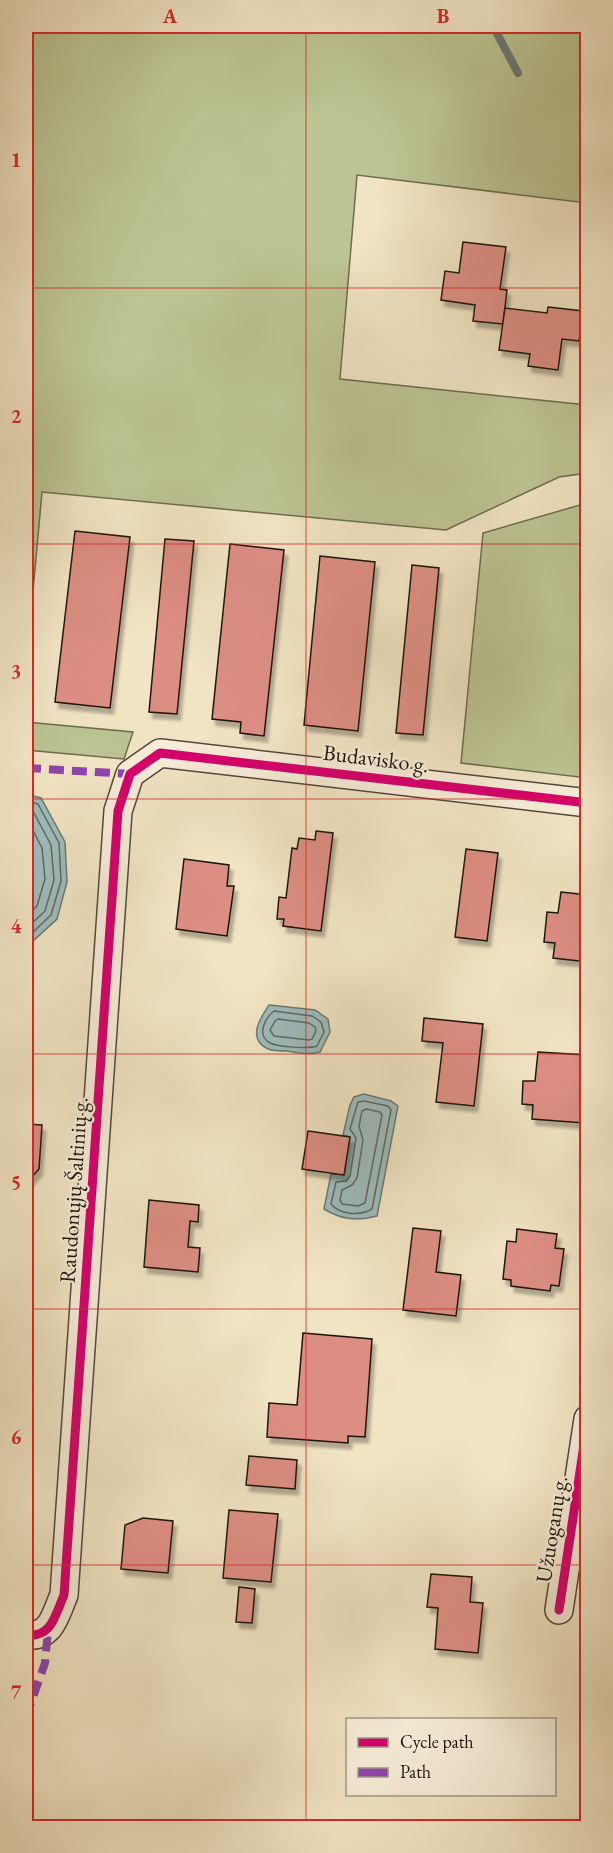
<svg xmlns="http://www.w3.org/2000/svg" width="613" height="1853" font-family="'EB Garamond',serif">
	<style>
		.green { fill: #bcc493; stroke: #6e6c50; stroke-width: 1.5 }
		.water { fill: #9ebcbc; stroke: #6b7976; stroke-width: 1.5 }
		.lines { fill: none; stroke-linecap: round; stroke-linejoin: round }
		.shore { stroke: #5e6865; stroke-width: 1.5 }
		.stream { stroke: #6b7976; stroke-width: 8 }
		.building { fill: #dd8e83; stroke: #1f140e; stroke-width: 1.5; filter: url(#shadow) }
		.minor-casing { stroke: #54483b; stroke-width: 30 }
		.minor { stroke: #f6edd8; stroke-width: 27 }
		.quiet { stroke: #8e44ad; stroke-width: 8; stroke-dasharray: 15 8; stroke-linecap: butt }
		.cycleway-casing { stroke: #f6edd8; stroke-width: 13 }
		.cycleway { stroke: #d6006c; stroke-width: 9 }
		.grid { fill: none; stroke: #d62828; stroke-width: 1.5; stroke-opacity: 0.55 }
		.labels { text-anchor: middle; stroke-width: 4.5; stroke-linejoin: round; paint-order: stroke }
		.street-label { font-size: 22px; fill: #1f140e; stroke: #f6edd8 }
		.neatline { fill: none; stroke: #d62828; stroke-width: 2 }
		.grid-label { font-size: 20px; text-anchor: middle; font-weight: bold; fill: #d62828 }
	</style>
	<defs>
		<filter id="shadow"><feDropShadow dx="3.5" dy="6" stdDeviation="1.5" flood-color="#0004"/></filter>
	</defs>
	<rect width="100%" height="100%" fill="#f1e4c3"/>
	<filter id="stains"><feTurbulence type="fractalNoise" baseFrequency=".00333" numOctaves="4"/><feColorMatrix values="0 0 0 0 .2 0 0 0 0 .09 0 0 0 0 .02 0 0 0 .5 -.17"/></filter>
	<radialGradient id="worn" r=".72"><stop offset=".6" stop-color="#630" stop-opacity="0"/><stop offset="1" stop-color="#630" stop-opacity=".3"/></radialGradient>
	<g class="green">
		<polygon points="26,26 587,26 587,203 357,175 340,379 587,405 587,473 559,477 446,530 42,492 26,668"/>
		<polygon points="587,503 587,778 461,763 483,533"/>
		<polygon points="26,722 133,732 124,759 26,750"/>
	</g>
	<g class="water">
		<polygon points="26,794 41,798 65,842 67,882 57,919 33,941 26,943"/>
		<path d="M269,1005l46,5 13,9 2,13 -10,20c-12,3 -21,1 -33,-1 -6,0 -14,0 -19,-2 -22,-10 -7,-32 1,-44z"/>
		<path d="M364,1094l27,7 7,5 -21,110c-20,5 -35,4 -53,-7l7,-35 13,1 6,-38 -7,-2 7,-30 4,-8z"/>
	</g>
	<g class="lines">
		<g class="shore">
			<polyline points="26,800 38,804 59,843 61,881 51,915 30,935 26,937"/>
			<polyline points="26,808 33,811 51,845 54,880 45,911 26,929"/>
			<polyline points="26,817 42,848 45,879 37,906 26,917"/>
			<path d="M274,1011l38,5 9,6 3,10 -7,14c-8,3 -39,1 -47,-3 -14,-8 -5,-25 4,-32z"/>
			<polygon points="278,1019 309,1023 315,1027 316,1031 312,1039 309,1040 274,1036 270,1030 275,1021"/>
			<path d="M364,1101l24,5 3,4 -19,99c-12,7 -32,6 -41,-5l5,-22 10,-1 4,-5 6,-38 -6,-9 8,-27z"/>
			<polygon points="366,1109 380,1112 382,1115 365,1203 358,1206 342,1204 340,1200 342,1190 352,1185 357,1178 363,1140 359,1126 362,1111"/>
		</g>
		<polyline class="stream" points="493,26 518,73"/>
	</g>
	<g class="building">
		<polygon points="463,242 506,247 500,289 507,290 503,324 473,321 475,305 441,300 445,271 459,273"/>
		<polygon points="548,307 583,311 579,341 562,339 558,370 528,366 530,354 499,350 505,308 547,313"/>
		<polygon points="75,531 130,537 110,708 55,702"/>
		<polygon points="165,539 194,541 177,714 149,712"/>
		<polygon points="230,544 284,550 264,736 240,733 241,722 212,719"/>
		<polygon points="320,556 375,562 358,731 304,725"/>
		<polygon points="412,565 439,568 423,735 396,733"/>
		<polygon points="316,831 333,833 321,931 283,926 284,919 277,919 279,897 286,898 292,848 297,849 299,838 315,840"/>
		<polygon points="466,849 498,853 487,941 455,937"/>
		<polygon points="184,859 229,865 227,886 234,886 227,936 176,929"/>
		<polygon points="561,892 588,895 588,962 553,958 555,943 544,942 547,912 558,913"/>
		<polygon points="424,1018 483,1024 474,1106 436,1102 443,1043 422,1041"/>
		<polygon points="538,1052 588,1055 588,1114 585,1114 584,1123 532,1119 533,1105 522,1104 523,1081 535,1081"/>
		<polygon points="26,1124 42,1125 39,1169 26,1184"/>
		<polygon points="308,1131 350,1137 344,1175 302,1169"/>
		<polygon points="149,1200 199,1205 198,1222 190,1221 188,1247 200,1248 198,1272 144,1267"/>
		<polygon points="413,1228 441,1231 436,1272 461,1275 456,1316 403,1310"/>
		<polygon points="517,1229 557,1234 555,1248 564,1249 559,1286 551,1285 550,1291 511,1286 511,1280 503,1279 507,1241 516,1242"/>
		<polygon points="303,1333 372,1339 365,1437 348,1436 348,1443 267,1437 269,1403 297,1405"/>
		<polygon points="249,1456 297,1460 295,1489 246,1485"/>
		<polygon points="229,1510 278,1514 271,1582 223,1578"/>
		<polygon points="143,1518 173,1521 168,1573 121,1569 125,1525"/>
		<polygon points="431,1574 472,1577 470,1602 483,1603 478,1653 435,1649 438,1608 427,1607"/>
		<polygon points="239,1587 255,1589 252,1623 236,1622"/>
	</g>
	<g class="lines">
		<g class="minor-casing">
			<g id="minor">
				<polyline points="559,1610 588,1419"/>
				<path d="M26,1635c26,3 29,-20 38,-40l54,-784 12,-37 30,-21 428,50"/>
			</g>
		</g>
		<use href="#minor" class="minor"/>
		<g class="quiet">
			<polyline points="26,768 130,774"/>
			<polyline points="26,1717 45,1663 48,1630"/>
		</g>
		<g class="cycleway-casing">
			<g id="cycleway">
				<polyline points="559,1610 588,1419"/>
				<path d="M26,1635c26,3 29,-20 38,-40l54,-784 12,-37 30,-21 428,50"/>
			</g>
		</g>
		<use href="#cycleway" class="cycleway"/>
	</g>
	<path class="grid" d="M306,26v1802M26,288h562M26,544h562M26,799h562M26,1054h562M26,1309h562M26,1565h562"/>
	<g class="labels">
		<g class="street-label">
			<text transform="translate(376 758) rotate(7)" y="8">Budavisko g.</text>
			<text transform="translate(73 1190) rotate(-86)" y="8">Raudonųjų Šaltinių g.</text>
			<text transform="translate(551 1529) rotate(-81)" y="8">Užuoganų g.</text>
		</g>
	</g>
	<rect width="613" height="1853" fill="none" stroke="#f1e4c3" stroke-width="66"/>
	<rect x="346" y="1718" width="210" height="78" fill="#f6edd8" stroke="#a09687" stroke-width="1.5"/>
	<rect x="358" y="1738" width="30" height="9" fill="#d6006c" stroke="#a09687" stroke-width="1.5"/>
	<text x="400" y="1748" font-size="18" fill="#1f140e">Cycle path</text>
	<rect x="358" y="1768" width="30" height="9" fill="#8e44ad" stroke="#a09687" stroke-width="1.5"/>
	<text x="400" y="1778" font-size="18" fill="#1f140e">Path</text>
	<rect x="33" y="33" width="547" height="1787" class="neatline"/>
	<g class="grid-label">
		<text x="170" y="23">A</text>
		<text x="443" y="23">B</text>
		<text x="16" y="167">1</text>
		<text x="16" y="423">2</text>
		<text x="16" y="678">3</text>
		<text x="16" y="933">4</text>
		<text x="16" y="1189">5</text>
		<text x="16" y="1444">6</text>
		<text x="16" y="1699">7</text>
	</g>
	<rect width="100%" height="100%" filter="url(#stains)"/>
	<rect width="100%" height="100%" fill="url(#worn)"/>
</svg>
